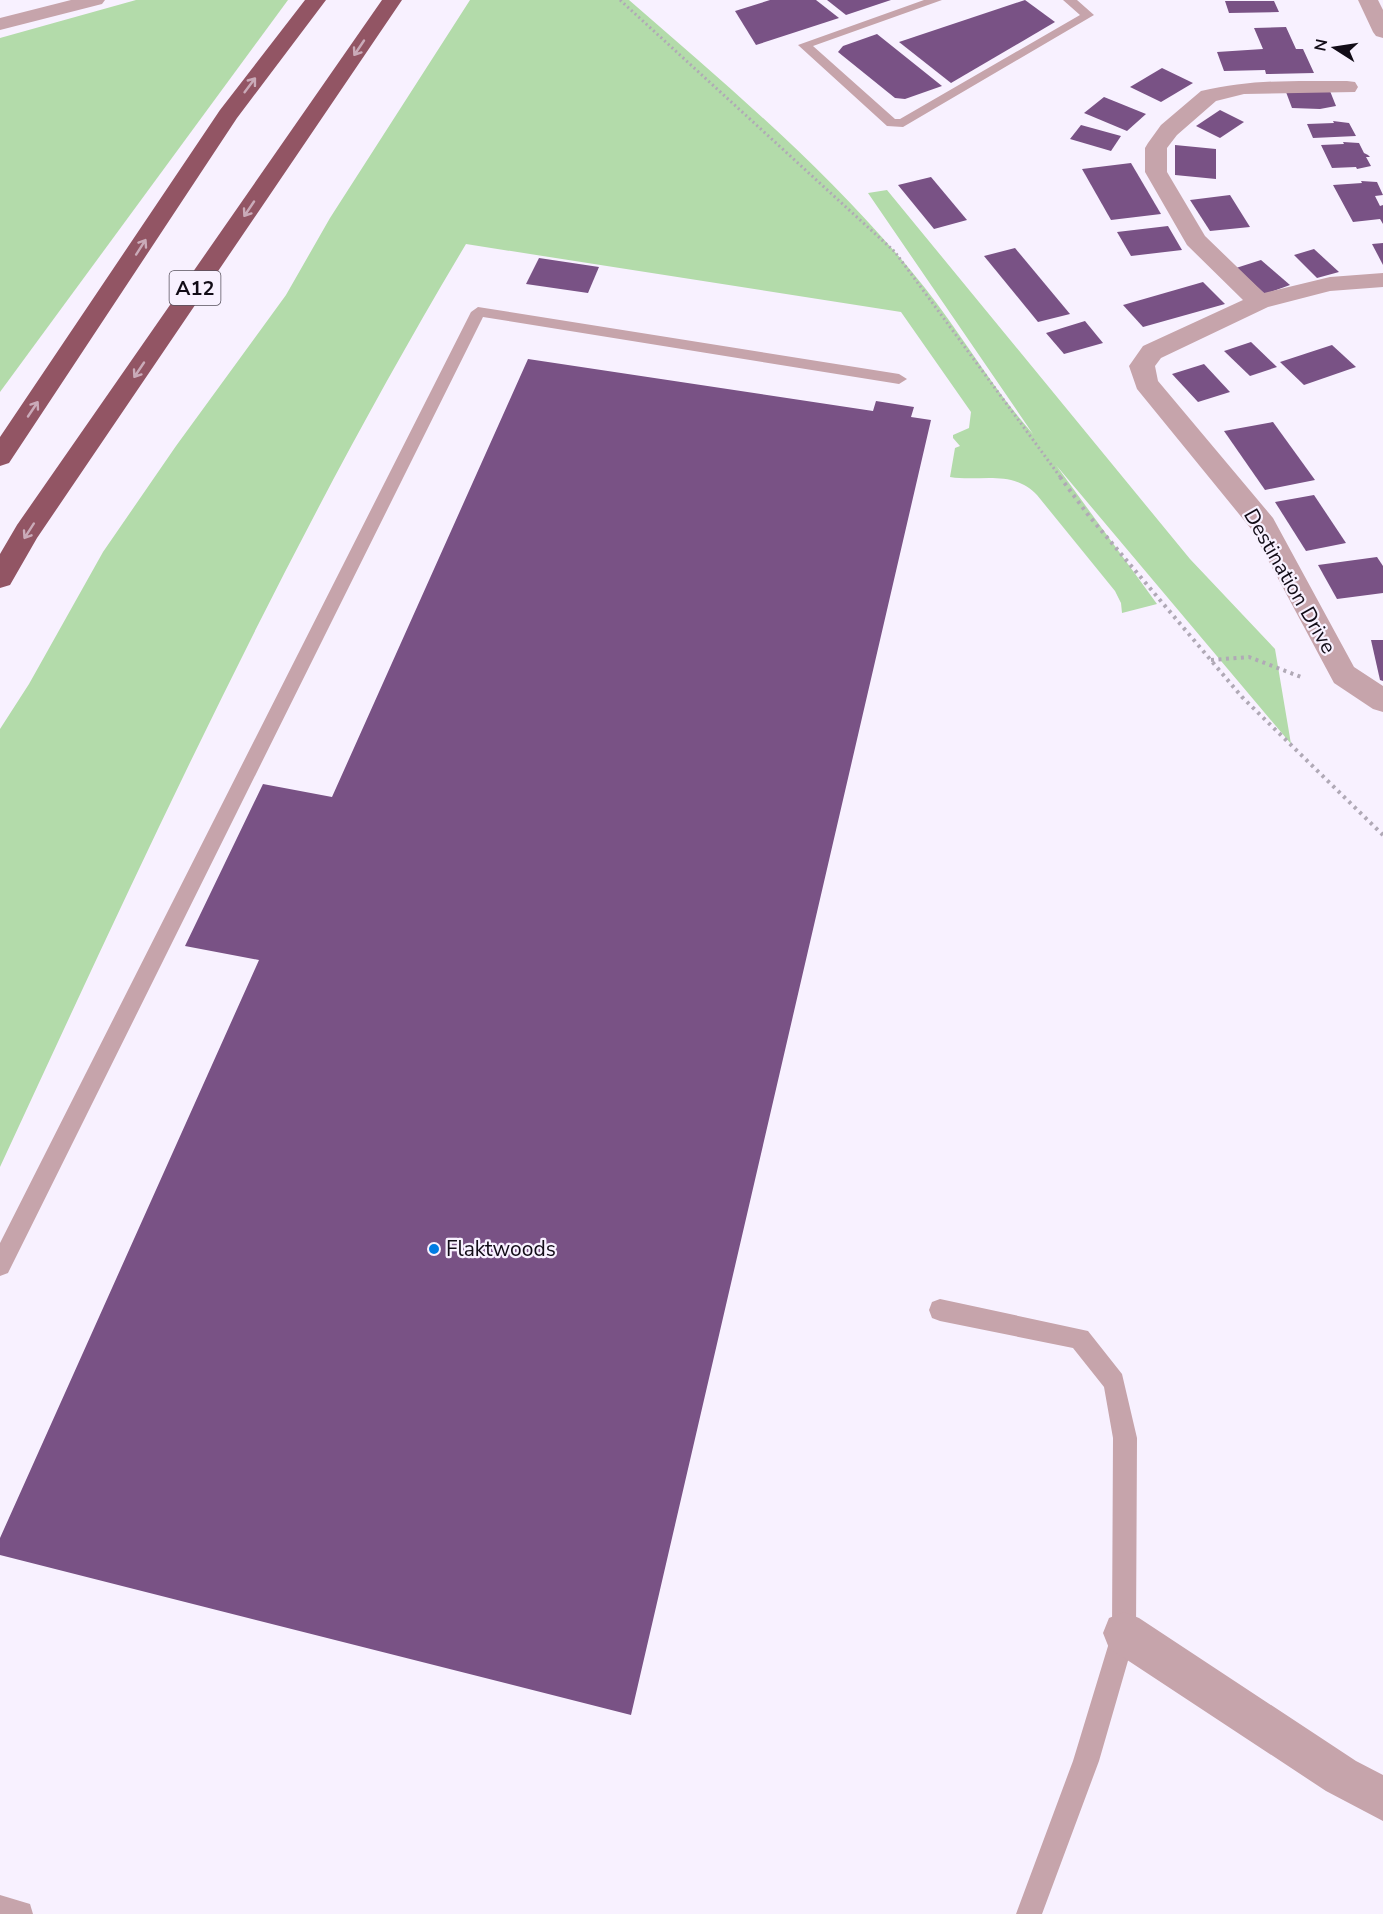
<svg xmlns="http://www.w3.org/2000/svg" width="1383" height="1914" font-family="'Nunito Sans',sans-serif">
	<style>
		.green { fill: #b3dbaa }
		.building { fill: #795285 }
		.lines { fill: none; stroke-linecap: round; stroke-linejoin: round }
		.path-far1 { stroke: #b0a9b6; stroke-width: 3; stroke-dasharray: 2 3; stroke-linecap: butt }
		.path { stroke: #b0a9b6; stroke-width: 4; stroke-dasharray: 3 4.5; stroke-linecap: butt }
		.service { fill: #c6a4ab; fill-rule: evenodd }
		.minor { fill: #c6a4ab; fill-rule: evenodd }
		.tertiary { fill: #c6a4ab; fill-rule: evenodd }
		.trunk { fill: #925564; fill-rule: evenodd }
		.oneway { stroke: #caabb9 }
		.poi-dot { fill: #007ce3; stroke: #f8f1ff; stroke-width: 2 }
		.labels { text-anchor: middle; stroke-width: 4.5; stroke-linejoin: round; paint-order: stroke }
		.shield { fill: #f8f1ff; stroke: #57515d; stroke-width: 1.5 }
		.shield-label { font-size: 20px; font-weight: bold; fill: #120c17 }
		.street-label { font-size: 21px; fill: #120c17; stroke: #f8f1ff }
		.poi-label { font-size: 21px; fill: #120c17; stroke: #f8f1ff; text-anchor: start }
	</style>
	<rect width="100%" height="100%" fill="#f8f1ff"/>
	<g class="green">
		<polygon points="136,0 288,0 0,392 0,38"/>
		<path d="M470,0h159c104,90 210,180 296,288 37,47 68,101 108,146l-165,-241 19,-3 303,369 85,90 16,95 -235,-279 101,139 -35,9 -1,-10 -6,-12 -78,-96c-25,-26 -56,-13 -87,-18l5,-29 5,-2 -7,-8v-3l16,-7 2,-16 -70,-100 -435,-68c-177,296 -321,610 -466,923v-438l29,-45 74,-132 73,-106 110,-151 44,-77z"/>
	</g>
	<g class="building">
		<polygon points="770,0 816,0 839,18 756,45 735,11"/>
		<polygon points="827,0 891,0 846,15"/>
		<polygon points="1025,0 1055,22 951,83 899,42"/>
		<polygon points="1225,1 1274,1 1279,12 1229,13"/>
		<polygon points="1286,27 1296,49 1303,49 1314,73 1266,74 1265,70 1224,71 1217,52 1263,49 1254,28"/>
		<polygon points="877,34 942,86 905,99 895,98 838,52 843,46"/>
		<polygon points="1162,68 1193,83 1161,102 1130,87"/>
		<polygon points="1330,91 1336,106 1320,109 1292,108 1286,92"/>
		<polygon points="1104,97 1146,114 1127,131 1084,113"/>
		<polygon points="1220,110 1244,122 1220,138 1196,126"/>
		<polygon points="1333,121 1349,123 1356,136 1313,138 1307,124 1334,123"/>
		<polygon points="1081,125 1121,136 1111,151 1070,139"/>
		<polygon points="1343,142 1359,143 1364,153 1368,155 1370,157 1366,157 1371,166 1357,169 1356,167 1332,168 1321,145 1344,144"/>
		<polygon points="1175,145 1216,149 1216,179 1175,175"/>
		<polygon points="1131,163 1161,214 1111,220 1082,169"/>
		<polygon points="931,177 967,220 934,229 898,185"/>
		<polygon points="1361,181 1377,182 1383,195 1375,196 1380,206 1383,205 1383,224 1380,219 1353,222 1333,185 1362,183"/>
		<polygon points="1230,195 1250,227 1210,231 1190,200"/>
		<polygon points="1168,226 1182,250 1131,256 1117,232"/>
		<polygon points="1383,243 1383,265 1372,244"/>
		<polygon points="1015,248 1070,314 1038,322 984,256"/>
		<polygon points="1314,249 1339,272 1317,278 1294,255"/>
		<polygon points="539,258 599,267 588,293 526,284"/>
		<polygon points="1261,260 1290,285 1265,294 1236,268"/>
		<polygon points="1203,282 1225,304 1143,327 1123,305"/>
		<polygon points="1085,321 1103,343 1064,354 1046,333"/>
		<polygon points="1251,342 1277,367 1250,376 1224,351"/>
		<polygon points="1332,345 1356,367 1304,385 1280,362"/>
		<polygon points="528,359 873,411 876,401 914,407 911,417 931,420 631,1715 0,1555 0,1538 259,960 185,946 263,784 332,797"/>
		<polygon points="1204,364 1230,392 1198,402 1172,374"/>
		<polygon points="1273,422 1315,480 1265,490 1224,431"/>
		<polygon points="1314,495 1346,543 1306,551 1275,502"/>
		<polygon points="1377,557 1383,566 1383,593 1337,599 1318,565"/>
		<polygon points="1371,640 1383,640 1383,681 1380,680"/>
	</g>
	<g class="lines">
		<polyline class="path-far1" points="620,0 895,252 1061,478"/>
		<g class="path">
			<polyline points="1060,477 1089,516 1242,697 1383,835"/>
			<polyline points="1211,660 1249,657 1301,677"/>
		</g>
		<g class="service">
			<polygon points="924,0 942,0 813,46 895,119 900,119 1080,15 1063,0 1077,0 1094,15 903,127 887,126 798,45"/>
			<polygon points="478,307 899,374 907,379 899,384 483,317 8,1273 0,1276 0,1243 471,312"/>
			<polygon points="940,1299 1088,1331 1122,1374 1137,1438 1136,1633 1099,1761 1042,1914 1016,1914 1073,1761 1112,1633 1113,1438 1104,1387 1073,1348 940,1321 932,1318 929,1310 932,1302"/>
			<polygon points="0,1895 30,1904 33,1914 0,1914"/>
		</g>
		<g class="minor">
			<path d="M1347,81l8,1 3,5 -3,5 -111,2 -28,7 -39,34 -10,13v24l38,64 59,57 66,-16 53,-4v14l-53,4 -62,16 -107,51 -6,8 3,15 115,137 81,149 29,19v26l-10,-3 -39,-26 -82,-153 -115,-141 -8,-23 14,-20 100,-46 -56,-55 -42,-73v-24l3,-5 13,-18 40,-34c51,-12 94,-10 146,-10z"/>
			<polygon points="1124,1612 1139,1618 1356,1761 1383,1775 1383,1821 1326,1791 1109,1648 1103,1633 1109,1618"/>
		</g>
		<g class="tertiary">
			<polygon points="71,0 105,0 102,4 0,30 0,18"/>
			<polygon points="1358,0 1378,0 1383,10 1383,38 1376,36 1373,32"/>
		</g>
		<g class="trunk">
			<polygon points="305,0 326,0 237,118 9,463 0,466 0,437 220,110"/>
			<polygon points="382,0 402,0 37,538 10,585 0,588 0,554 17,525"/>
		</g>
	</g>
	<defs><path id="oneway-shaft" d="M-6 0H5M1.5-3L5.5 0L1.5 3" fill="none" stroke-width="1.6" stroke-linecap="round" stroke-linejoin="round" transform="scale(1.5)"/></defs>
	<g class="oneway">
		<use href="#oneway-shaft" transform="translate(359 48) rotate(124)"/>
		<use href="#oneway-shaft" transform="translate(250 85) rotate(-53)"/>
		<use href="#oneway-shaft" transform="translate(249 209) rotate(124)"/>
		<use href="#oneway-shaft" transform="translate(141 247) rotate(-57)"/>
		<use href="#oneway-shaft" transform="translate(139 370) rotate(124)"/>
		<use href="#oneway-shaft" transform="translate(33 409) rotate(-56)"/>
		<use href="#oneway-shaft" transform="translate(29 531) rotate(123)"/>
	</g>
	<circle class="poi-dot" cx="434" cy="1249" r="6"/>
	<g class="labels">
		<rect class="shield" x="169.5" y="271" width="51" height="34" rx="4.5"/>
		<g class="shield-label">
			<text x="195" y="295">A12</text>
		</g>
		<g class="street-label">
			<text transform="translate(1290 581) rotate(60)" y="7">Destination Drive</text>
		</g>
		<g class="poi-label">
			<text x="446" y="1256">Flaktwoods</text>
		</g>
	</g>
	<g transform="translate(1335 48) rotate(282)" stroke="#f8f1ff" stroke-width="4.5" paint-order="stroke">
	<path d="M0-4.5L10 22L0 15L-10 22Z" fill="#120c17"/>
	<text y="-9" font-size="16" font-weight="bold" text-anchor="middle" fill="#120c17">N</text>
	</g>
</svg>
